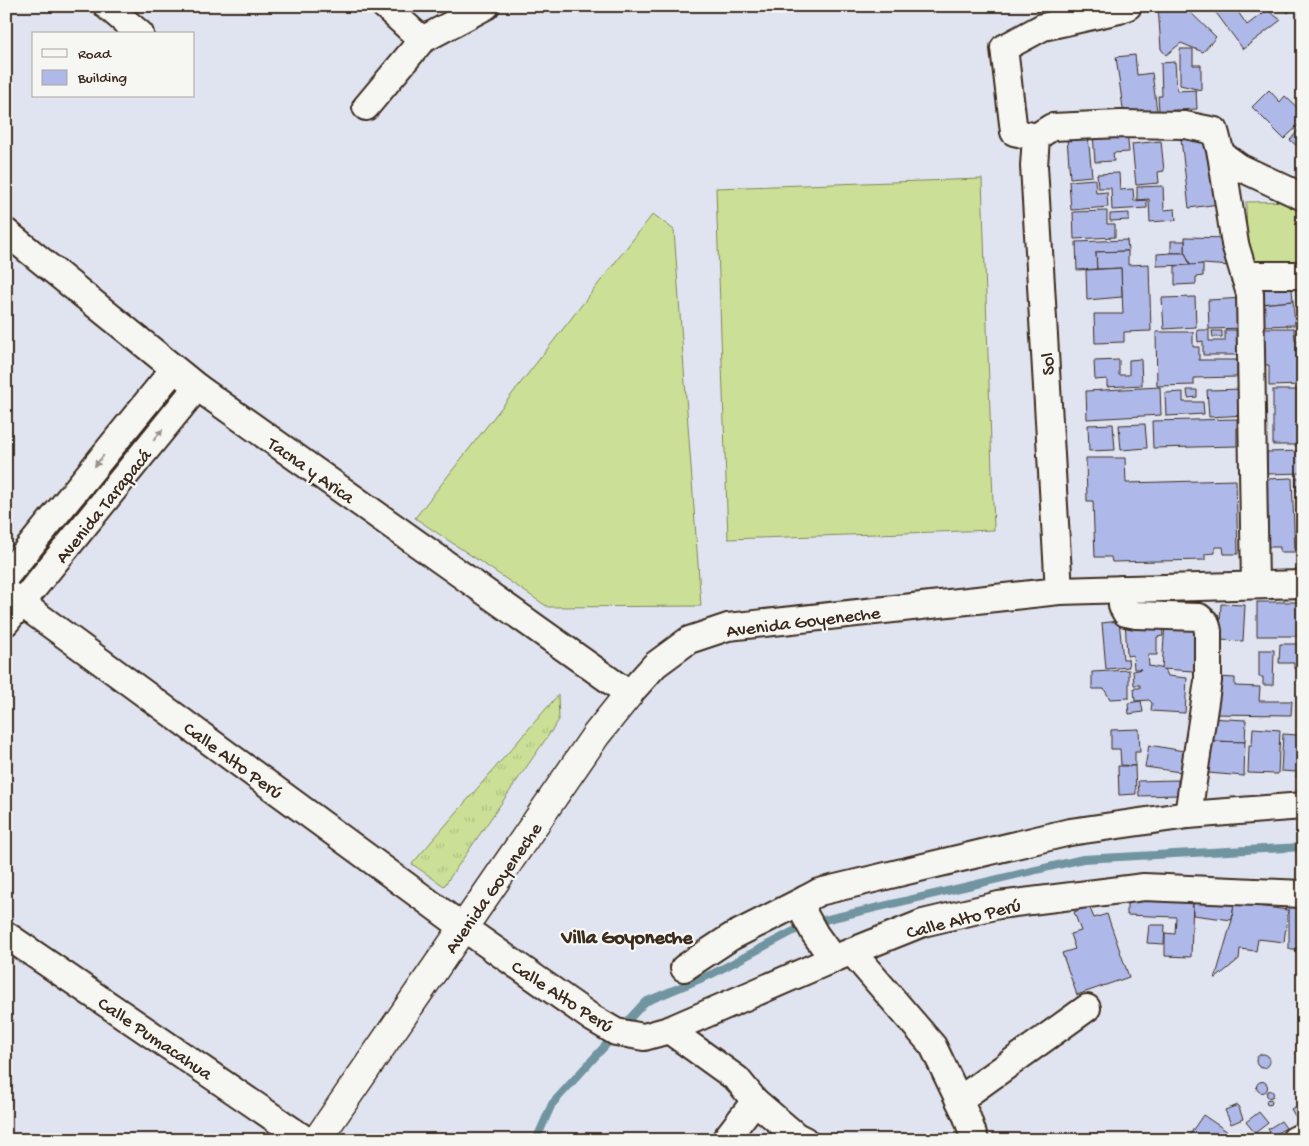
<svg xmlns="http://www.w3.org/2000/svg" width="1309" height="1146" font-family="'Gochi Hand',sans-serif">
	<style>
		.grass { fill: url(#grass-tufts); stroke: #83855a }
		.pitch { fill: #cbe096; stroke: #83855a }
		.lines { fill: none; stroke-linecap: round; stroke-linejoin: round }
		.stream { stroke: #7094a0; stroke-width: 8 }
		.building { fill: #aeb9ea; stroke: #3b2a1e }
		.minor-casing { stroke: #3b2a1e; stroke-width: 30 }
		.major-casing { stroke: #3b2a1e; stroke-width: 31 }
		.minor { stroke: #f6f6f2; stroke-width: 26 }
		.major { stroke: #f6f6f2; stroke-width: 28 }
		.oneway { fill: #989088 }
		.labels { text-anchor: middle; stroke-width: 4.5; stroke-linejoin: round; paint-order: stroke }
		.street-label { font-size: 19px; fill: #3b2a1e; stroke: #f6f6f2 }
		.neighbourhood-label { font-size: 20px; font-weight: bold; fill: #3b2a1e; stroke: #f6f6f2 }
	</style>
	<defs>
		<pattern id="grass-tufts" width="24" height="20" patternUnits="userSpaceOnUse" patternTransform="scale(1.25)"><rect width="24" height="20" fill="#cbe096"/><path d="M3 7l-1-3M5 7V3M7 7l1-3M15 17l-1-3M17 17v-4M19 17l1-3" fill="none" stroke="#afc081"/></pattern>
	</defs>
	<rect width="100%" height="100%" fill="#e0e4f0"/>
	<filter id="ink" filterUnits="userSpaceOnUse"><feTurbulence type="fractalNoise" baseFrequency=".02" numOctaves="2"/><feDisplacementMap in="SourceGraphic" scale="10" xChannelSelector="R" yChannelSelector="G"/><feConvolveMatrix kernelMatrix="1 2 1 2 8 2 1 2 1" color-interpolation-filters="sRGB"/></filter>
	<g filter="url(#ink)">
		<polygon class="grass" points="558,695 559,720 444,886 412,864"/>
		<g class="pitch">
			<polygon points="982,179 994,530 728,539 716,188"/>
			<polygon points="1303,201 1303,271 1248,273 1246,202"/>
			<polygon points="653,214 674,230 701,606 548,607 415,518"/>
		</g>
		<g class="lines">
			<g class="stream">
				<polyline points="622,1027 645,1002 712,974 807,924 1083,859 1303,847"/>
				<polyline points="536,1140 552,1104 614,1036"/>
			</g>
		</g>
		<g class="building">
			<polygon points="1158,6 1179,6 1189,11 1216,37 1203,52 1181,43 1166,55 1161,49"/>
			<polygon points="1211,6 1234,6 1247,25 1267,10 1281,20 1243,49"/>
			<polygon points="1255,6 1272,6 1262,15"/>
			<polygon points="1282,6 1295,6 1288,13"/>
			<polygon points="1180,49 1193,49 1193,65 1201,65 1201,90 1180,85"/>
			<polygon points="1135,55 1137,75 1152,73 1157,111 1124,116 1116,57"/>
			<polygon points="1175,62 1177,91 1196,90 1197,109 1159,111 1158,96 1162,96 1161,63"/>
			<polygon points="1269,90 1280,102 1285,96 1303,113 1303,121 1284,139 1252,107"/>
			<polygon points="1301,127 1303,129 1303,151 1290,140"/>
			<polygon points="1127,132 1129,152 1113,153 1114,161 1095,162 1093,134"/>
			<polygon points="1088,136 1092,176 1070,178 1067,138"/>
			<polygon points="1211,136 1219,204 1189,208 1181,139"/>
			<polygon points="1161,141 1164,171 1158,172 1159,183 1136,185 1132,144"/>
			<polygon points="1119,173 1120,190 1133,189 1134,201 1147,200 1147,208 1112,210 1111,188 1098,188 1097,174"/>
			<polygon points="1095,179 1096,193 1107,192 1108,207 1071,210 1069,181"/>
			<polygon points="1163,186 1164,210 1175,209 1176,220 1150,222 1149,199 1137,200 1137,187"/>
			<polygon points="1107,211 1107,224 1115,224 1115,237 1074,239 1073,212"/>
			<polygon points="1129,213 1129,220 1110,221 1110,214"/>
			<polygon points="1185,237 1231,238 1231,266 1203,264 1191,266 1185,253"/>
			<polygon points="1127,240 1128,251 1096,252 1097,269 1077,270 1076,242"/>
			<rect x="1171" y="241" width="14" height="12"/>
			<polygon points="1128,251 1128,265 1149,264 1151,331 1124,332 1124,342 1095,343 1094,314 1123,314 1121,268 1097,269 1096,252"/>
			<polygon points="1171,253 1185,253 1190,265 1157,266 1157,254"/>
			<polygon points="1203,264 1203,276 1196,277 1196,284 1175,285 1175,266"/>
			<polygon points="1121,268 1122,297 1087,300 1086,270"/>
			<polygon points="1291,279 1293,301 1261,304 1258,282"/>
			<polygon points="1295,282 1303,282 1303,314 1298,314"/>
			<polygon points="1195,297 1196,327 1164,329 1162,298"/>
			<polygon points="1245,298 1246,328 1209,329 1208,300"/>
			<polygon points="1293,301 1295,325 1263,326 1261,304"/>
			<polygon points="1261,328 1294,328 1295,341 1303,340 1303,385 1269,386 1269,365 1262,365"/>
			<polygon points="1197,330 1209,330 1209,341 1225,341 1225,330 1242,330 1238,355 1203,355 1203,341 1198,342"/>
			<polygon points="1212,331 1222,331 1222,337 1213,337"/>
			<polygon points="1156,332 1193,332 1193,347 1199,347 1199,360 1237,360 1237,377 1194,378 1194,385 1157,386"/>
			<polygon points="1141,359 1142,385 1107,387 1107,379 1095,380 1094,361 1119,360 1119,375 1129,375 1129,360"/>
			<polygon points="1160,387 1161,415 1087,419 1086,391"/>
			<polygon points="1246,389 1247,415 1209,417 1207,390"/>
			<polygon points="1187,390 1197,390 1197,397 1188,398"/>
			<rect x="1273" y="390" width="30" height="55"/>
			<polygon points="1183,392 1183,402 1203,402 1204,414 1166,416 1165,393"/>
			<polygon points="1237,419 1237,446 1153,448 1152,421"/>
			<polygon points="1113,424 1115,450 1089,451 1088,425"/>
			<polygon points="1145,424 1147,448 1121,450 1119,425"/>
			<polygon points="1303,451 1303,473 1267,474 1267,452"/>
			<polygon points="1086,458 1125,458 1126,483 1236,480 1238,554 1224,554 1223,547 1215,547 1215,553 1205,554 1205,560 1112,562 1111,557 1095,557 1093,501 1087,501"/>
			<polygon points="1292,478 1295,552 1280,552 1280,547 1268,547 1266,479"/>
			<polygon points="1296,478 1303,478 1303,490 1296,491"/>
			<polygon points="1298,496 1303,496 1303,552 1300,552"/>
			<rect x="1257" y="602" width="44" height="34"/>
			<polygon points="1221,604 1245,605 1243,641 1219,640"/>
			<polygon points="1162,617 1163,636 1157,637 1157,655 1148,655 1149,666 1165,669 1168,676 1187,678 1185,713 1151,711 1152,703 1149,700 1135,701 1134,688 1140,688 1140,685 1134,685 1133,671 1141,669 1134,669 1133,655 1127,656 1125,619"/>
			<polygon points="1119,621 1123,659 1128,659 1129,667 1106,669 1102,623"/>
			<polygon points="1165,622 1197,624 1194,671 1162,669"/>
			<polygon points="1280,644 1298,644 1298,654 1303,654 1303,681 1298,681 1299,668 1294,668 1294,663 1279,663"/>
			<polygon points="1259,650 1274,650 1273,685 1263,685 1263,677 1259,677"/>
			<polygon points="1129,670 1129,698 1110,699 1104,689 1092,689 1092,672"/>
			<polygon points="1219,677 1235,678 1235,686 1260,687 1259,701 1292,701 1291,715 1211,714"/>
			<polygon points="1141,701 1143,712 1129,714 1128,703"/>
			<polygon points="1300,706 1303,706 1303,778 1296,777 1297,772 1281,771 1283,734 1298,735"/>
			<polygon points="1207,718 1246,720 1245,742 1211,741"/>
			<polygon points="1253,728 1280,730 1278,774 1248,773 1249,745 1252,745"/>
			<polygon points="1139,729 1140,752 1135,752 1135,766 1121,765 1120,749 1111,749 1111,730"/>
			<polygon points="1211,741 1245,742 1244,776 1208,773"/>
			<polygon points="1149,745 1184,751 1180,772 1145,767"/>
			<polygon points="1118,766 1135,766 1136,794 1119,795"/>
			<polygon points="1178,780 1178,795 1139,796 1138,781"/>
			<polygon points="1127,896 1193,898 1191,957 1165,956 1165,933 1175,934 1176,917 1127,915"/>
			<polygon points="1193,898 1234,903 1232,920 1193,915"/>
			<polygon points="1234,903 1288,910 1284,942 1258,939 1256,951 1240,949 1239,959 1215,979 1232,920"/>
			<rect x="1289" y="904" width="14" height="45"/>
			<polygon points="1089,906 1094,918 1107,914 1129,977 1077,995 1062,953 1075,949 1070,934 1081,931 1074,912"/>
			<polygon points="1149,925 1165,925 1164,944 1147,943"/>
			<circle cx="1263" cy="1061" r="7"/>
			<circle cx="1262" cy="1087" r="5.5"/>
			<circle cx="1270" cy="1094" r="3.5"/>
			<circle cx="1269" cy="1102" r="3"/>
			<polygon points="1302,1103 1303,1125 1301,1126 1291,1109"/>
			<polygon points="1238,1105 1243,1119 1231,1124 1225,1110"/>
			<polygon points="1259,1112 1268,1123 1255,1133 1246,1122"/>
			<polygon points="1203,1115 1231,1134 1228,1140 1186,1140"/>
			<polygon points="1281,1121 1286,1128 1272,1136 1268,1129"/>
		</g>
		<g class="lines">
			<g class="minor-casing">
				<g id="minor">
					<polyline points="107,6 140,34"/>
					<polyline points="385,6 422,40"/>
					<polyline points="1128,6 1119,10 1043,27 1004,48 1014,132 1036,137 1052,127 1120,124 1185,125 1215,131 1221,154 1235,244 1250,294 1255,584"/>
					<polyline points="366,107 422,40 486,6"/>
					<polyline points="1036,137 1034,166 1059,591"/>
					<polyline points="1221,154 1239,167 1303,197"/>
					<polyline points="6,232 197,387 629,694 655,665 689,640 728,627 1059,591 1303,584"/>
					<polyline points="1244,275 1303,275"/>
					<polyline points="6,576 174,369"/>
					<polyline points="1122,589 1122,606 1126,613 1136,615 1199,617 1206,623 1208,631 1208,681 1188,815"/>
					<polyline points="6,592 464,928 592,1018 616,1032 644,1037 669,1030 833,959 923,923 999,905 1144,887 1303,894"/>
					<polyline points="6,622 197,387"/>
					<polyline points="6,935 306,1140"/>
					<polyline points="852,952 933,1046 967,1117 975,1140"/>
					<polyline points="833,959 815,934 803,912 806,899 819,892 1070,832 1188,815 1303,806"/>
					<polyline points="684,968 731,937 806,899"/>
					<polyline points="669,1030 737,1079 755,1101 796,1136 804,1140"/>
					<polyline points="959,1100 1087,1008"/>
					<polyline points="725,1140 755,1101"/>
					<polyline points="1295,1140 1303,1136"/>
				</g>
			</g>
			<g class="major-casing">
				<polyline id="major" points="317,1140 596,735 629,694"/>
			</g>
			<use href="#minor" class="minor"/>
			<use href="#major" class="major"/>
		</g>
		<defs><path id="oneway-solid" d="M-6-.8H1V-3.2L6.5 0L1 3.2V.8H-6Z" transform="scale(1.25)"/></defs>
		<g class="oneway">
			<use href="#oneway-solid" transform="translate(158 435) rotate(-51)"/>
			<use href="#oneway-solid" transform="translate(99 461) rotate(129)"/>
		</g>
	</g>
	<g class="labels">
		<g class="street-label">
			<text transform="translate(1046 364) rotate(-93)" y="7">Sol</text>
			<text transform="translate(312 469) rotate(35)" y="7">Tacna y Arica</text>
			<text transform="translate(102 505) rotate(-51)" y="7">Avenida Tarapacá</text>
			<text transform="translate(803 620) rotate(-7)" y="7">Avenida Goyeneche</text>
			<text transform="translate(234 759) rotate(36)" y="7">Calle Alto Perú</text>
			<text transform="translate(492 887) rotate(-55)" y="7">Avenida Goyeneche</text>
			<text transform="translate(963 917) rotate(-14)" y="7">Calle Alto Perú</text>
			<text transform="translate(563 995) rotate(33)" y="7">Calle Alto Perú</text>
			<text transform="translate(156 1037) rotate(34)" y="7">Calle Pumacahua</text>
		</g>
		<g class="neighbourhood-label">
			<text x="627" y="943">Villa Goyoneche</text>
		</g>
	</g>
	<rect width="1309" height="1146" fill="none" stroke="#f6f6f2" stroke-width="25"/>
	<rect x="12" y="12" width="1284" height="1121" fill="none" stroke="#3b2a1e" stroke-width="2" filter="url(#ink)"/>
	<rect x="32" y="32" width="162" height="65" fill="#f6f6f2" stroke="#aba49d"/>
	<rect x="42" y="49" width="25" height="8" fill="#f6f6f2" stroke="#aba49d"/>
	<text x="78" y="58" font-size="15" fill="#3b2a1e">Road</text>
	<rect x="42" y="70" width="25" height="15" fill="#aeb9ea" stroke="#aba49d"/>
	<text x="78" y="82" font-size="15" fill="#3b2a1e">Building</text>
</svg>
